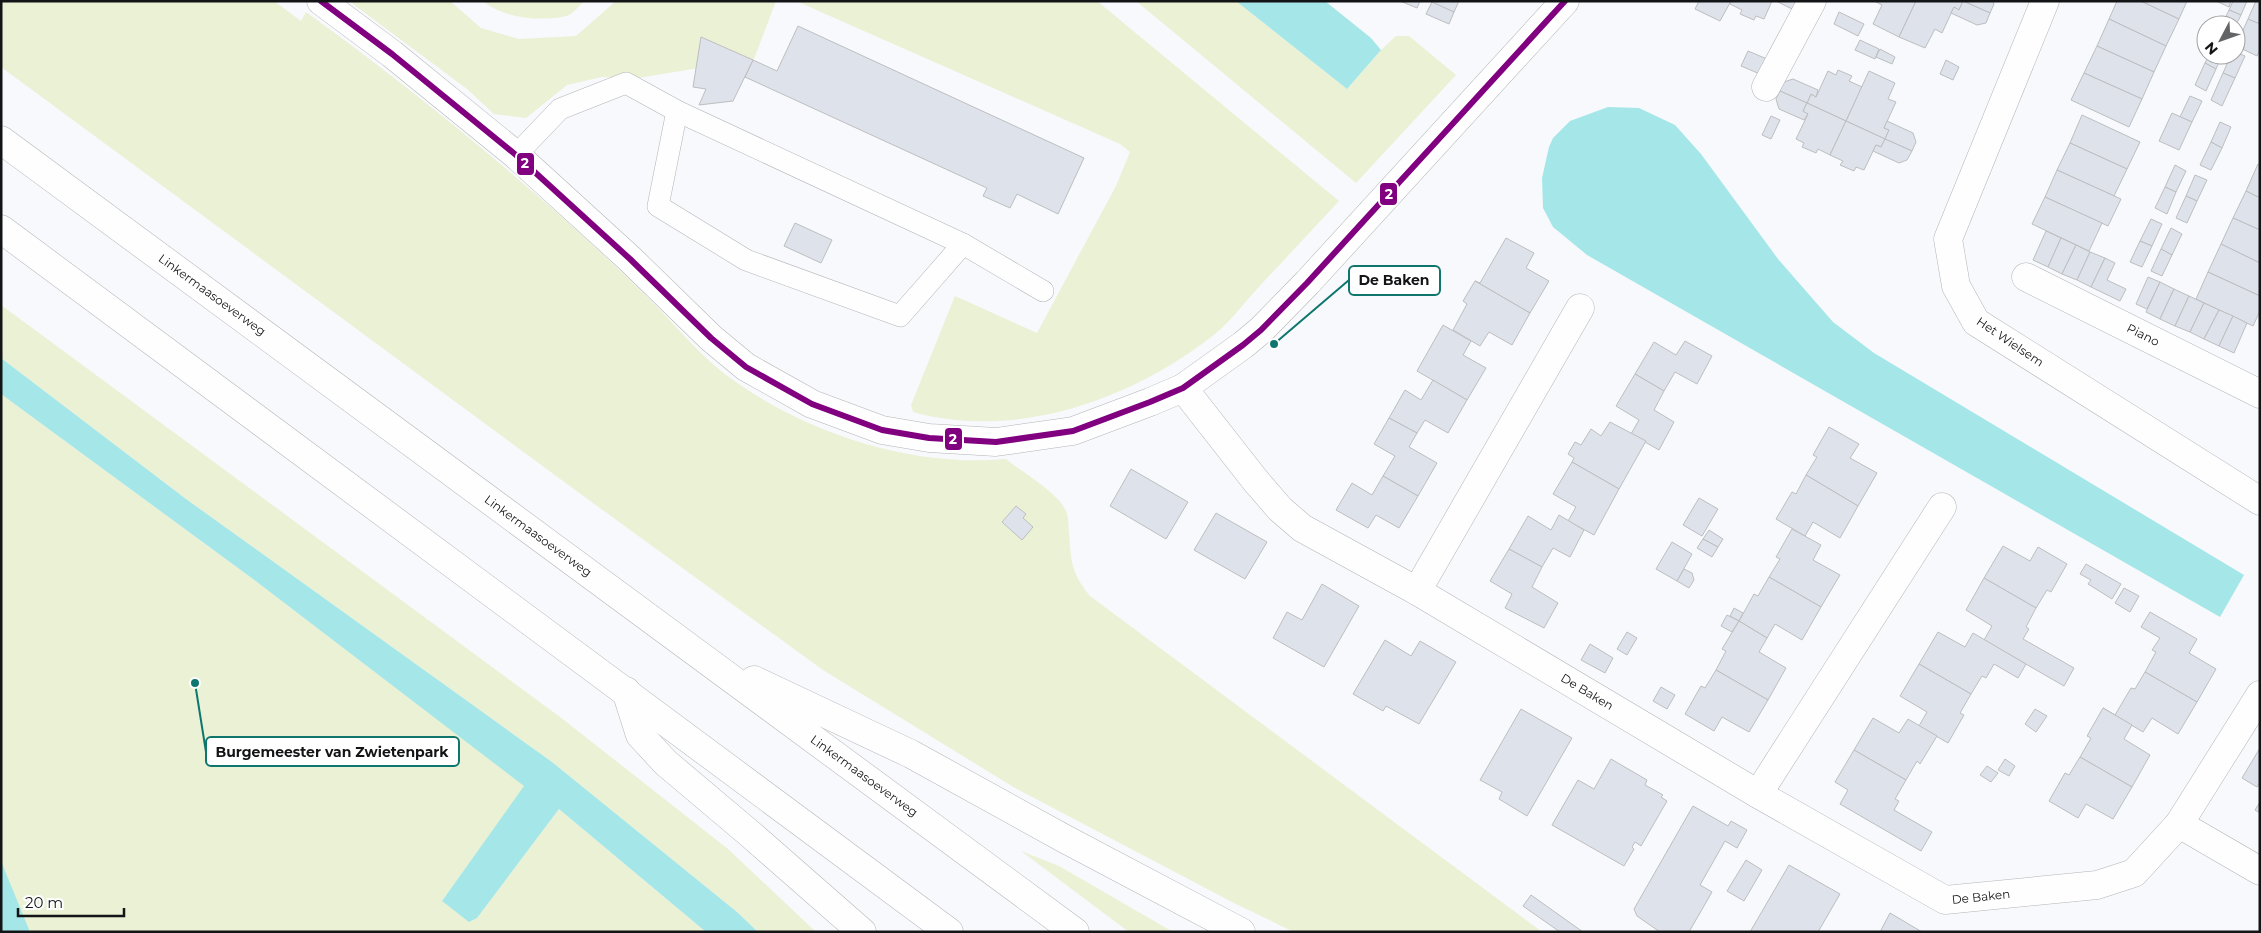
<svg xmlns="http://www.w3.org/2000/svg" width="2261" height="933" font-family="Montserrat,sans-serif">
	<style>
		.green { fill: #eaf1d5 }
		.water { fill: #a5e7e9 }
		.building { fill: #dee2ea; stroke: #bdbec0 }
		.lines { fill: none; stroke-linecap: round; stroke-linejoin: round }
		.lane-casing { stroke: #b4b5b7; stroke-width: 22 }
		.street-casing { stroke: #b4b5b7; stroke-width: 29 }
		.highway-casing { stroke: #b4b5b7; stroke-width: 29 }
		.lane { stroke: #fefeff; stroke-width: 21 }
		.street { stroke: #fefeff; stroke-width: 28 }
		.highway { stroke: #fefeff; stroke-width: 28 }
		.bus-1-casing { stroke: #fff; stroke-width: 10 }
		.bus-1 { stroke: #800080; stroke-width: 6 }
		.labels { text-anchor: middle; stroke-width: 5; stroke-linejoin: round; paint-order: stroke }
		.street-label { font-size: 12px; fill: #131416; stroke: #fff }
		.leader { fill: none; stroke: #0f766e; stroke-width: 2 }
		.callout-dot { fill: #0f766e; stroke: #fff; stroke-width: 2 }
		.callout { fill: #fff; stroke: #0f766e; stroke-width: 2 }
		.callout-label { font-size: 14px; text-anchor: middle; font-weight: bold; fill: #131416 }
		.line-badge { stroke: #fff; stroke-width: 2 }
		.badge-label { font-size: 14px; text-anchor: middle; font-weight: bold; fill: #fff }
	</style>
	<rect width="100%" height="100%" fill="#f7f9fc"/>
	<g class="green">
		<path d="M1,1h273l27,20 5,-9c86,62 168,128 248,198 31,28 62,56 91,85 26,25 48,53 76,76 77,60 188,97 285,88 17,14 49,32 59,50 4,7 3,15 4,23 2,29 2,41 21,64l452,336h-248l-60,-29 -219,-115 -192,-118 -241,-175 -581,-428z"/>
		<polygon points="349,1 450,1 481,28 519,39 576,36 616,1 776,1 754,59 638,78 602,77 567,85 526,118 494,114 467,89"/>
		<path d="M483,1h101c-5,5 -12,14 -18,15 -25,6 -64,2 -83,-15z"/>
		<path d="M796,1h301l242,200c-27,29 -55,59 -83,89 -13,14 -26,32 -41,44 -82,65 -198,107 -302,78l-2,-7 44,-109 82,37 79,-147 14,-34 -10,-8z"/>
		<polygon points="1136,1 1236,1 1347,89 1381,50 1396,36 1409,36 1456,75 1356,183"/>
		<polygon points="1,305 560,717 728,849 816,932 758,932 737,912 552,762 186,499 1,358"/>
		<polygon points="1,394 253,579 525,786 442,901 477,918 559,809 706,932 1,932"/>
		<polygon points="1021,851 1059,866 1173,932 1129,932"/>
	</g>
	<g class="water">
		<polygon points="1236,1 1325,1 1371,38 1381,50 1347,89"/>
		<polygon points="1608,107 1639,108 1675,125 1701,154 1778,259 1833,322 1874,353 2244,575 2220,617 1587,255 1553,227 1543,208 1542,178 1549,147 1553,138 1570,121"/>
		<polygon points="1,358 186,499 552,762 737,912 758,932 706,932 559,809 477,918 469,922 442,901 524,786 253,579 1,394"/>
		<polygon points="1,861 30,932 1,932"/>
	</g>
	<g class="building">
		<polygon points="1400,1 1420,1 1417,8"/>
		<polygon points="1437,1 1459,1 1454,12 1435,4"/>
		<polygon points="1699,1 1731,1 1720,21 1695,9"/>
		<polygon points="1731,1 1772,1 1764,19 1756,16 1754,20 1740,14 1742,10 1730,4"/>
		<polygon points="1776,1 1811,1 1798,12"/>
		<polygon points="1874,1 1916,1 1899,37 1873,24 1882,5"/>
		<polygon points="1916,1 1963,1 1959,10 1954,7 1942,33 1935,29 1925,48 1899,37"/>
		<polygon points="1963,1 1993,1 1994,4 1990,13"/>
		<polygon points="1963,1 1990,13 1986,23 1977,25 1951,13 1954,7 1959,10"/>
		<polygon points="2117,1 2141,1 2179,19 2166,46 2109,19"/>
		<polygon points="2141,1 2187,1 2179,19"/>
		<polygon points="2216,1 2231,1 2229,7"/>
		<polygon points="2233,1 2247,1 2241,15 2229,10"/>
		<polygon points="2256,1 2260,1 2259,24 2248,19"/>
		<polygon points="1432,2 1454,12 1449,24 1426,14"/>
		<polygon points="2229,10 2241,15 2236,25 2222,25"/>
		<polygon points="1839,12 1864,24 1858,36 1834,24"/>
		<polygon points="2109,19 2166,46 2154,72 2097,46"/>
		<polygon points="2248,19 2260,24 2260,50 2257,56 2236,46"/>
		<polygon points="798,26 1084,158 1058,214 1017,194 1010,208 983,196 987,188 745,77 753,60 777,71"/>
		<polygon points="701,37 753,60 733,101 699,105 706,89 693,87"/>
		<polygon points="1860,40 1879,49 1875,59 1855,50"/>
		<polygon points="2097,46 2154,72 2142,99 2084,73"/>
		<polygon points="1880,49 1895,57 1892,64 1876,57"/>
		<polygon points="1748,51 1767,59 1760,74 1741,66"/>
		<polygon points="2236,52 2245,56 2235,78 2223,73 2231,55 2236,55"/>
		<polygon points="2209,55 2222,55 2216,69 2205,63"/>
		<polygon points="1946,60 1959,67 1953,80 1940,74"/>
		<polygon points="2205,63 2216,69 2206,91 2195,85"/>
		<polygon points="1838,70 1852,76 1849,81 1862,87 1846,121 1807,103 1811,94 1816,97 1828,71 1836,75"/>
		<polygon points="1869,71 1895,83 1888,99 1896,102 1884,128 1889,130 1885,139 1846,121"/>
		<polygon points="2084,73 2142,99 2129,127 2071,100"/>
		<polygon points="2223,73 2235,78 2222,106 2211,100"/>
		<polygon points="1793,79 1818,90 1816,97 1811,94 1807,103 1780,91 1784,82"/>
		<polygon points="1780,91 1807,103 1803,111 1808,114 1804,120 1779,109 1776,99"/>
		<polygon points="2190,96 2202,101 2192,122 2180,117"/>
		<polygon points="1807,103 1846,121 1830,155 1818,149 1816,153 1802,147 1804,143 1796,139 1808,114 1803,111"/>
		<polygon points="2172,113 2192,122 2179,150 2159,141"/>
		<polygon points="2082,115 2140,142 2127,169 2070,143"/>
		<polygon points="1771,116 1780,120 1771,139 1762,135"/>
		<polygon points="1846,121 1885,139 1881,147 1876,145 1864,170 1856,167 1854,171 1840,165 1843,161 1830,155"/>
		<polygon points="1887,121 1913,133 1916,142 1912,151 1885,139 1889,130 1884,128"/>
		<polygon points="2220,122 2231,127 2222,148 2211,142"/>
		<polygon points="1885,139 1912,151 1907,160 1899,163 1873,151 1876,145 1881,147"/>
		<polygon points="2211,142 2222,148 2211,170 2200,165"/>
		<polygon points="2070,143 2127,169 2114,196 2057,170"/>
		<polygon points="2258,164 2260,165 2260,198 2246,191"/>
		<polygon points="2175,165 2186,171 2176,192 2165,187"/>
		<polygon points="2057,170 2121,199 2108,226 2045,197"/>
		<polygon points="2195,175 2207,180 2197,201 2186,196"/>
		<polygon points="2165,187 2176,192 2167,214 2155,208"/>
		<polygon points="2246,191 2260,198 2260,230 2233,218"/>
		<polygon points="2186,196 2197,201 2187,223 2176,218"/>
		<polygon points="2045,197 2102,223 2089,251 2032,224"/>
		<polygon points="2233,218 2260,230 2260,263 2221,244"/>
		<polygon points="2151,219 2162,224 2152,246 2140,241"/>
		<polygon points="795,223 832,240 821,263 784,246"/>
		<polygon points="2171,228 2182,234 2172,255 2161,249"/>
		<polygon points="2046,231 2061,238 2048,267 2033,260"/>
		<polygon points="1506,238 1534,253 1526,268 1549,281 1530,313 1475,281 1480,283"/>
		<polygon points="2061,238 2076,245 2062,274 2048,267"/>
		<polygon points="2140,241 2152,246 2142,267 2130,262"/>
		<polygon points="2221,244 2260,263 2260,296 2208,272"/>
		<polygon points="2076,245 2090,252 2077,280 2062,274"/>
		<polygon points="2161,249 2172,255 2162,276 2151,271"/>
		<polygon points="2090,252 2105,258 2091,287 2077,280"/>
		<polygon points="2105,258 2115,263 2107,280 2126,289 2120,301 2091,287"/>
		<polygon points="2208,272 2260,296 2260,311 2253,326 2196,299"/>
		<polygon points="2148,277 2160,282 2147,309 2136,304"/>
		<polygon points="1475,281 1530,313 1512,345 1489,332 1480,346 1453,330 1467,304 1463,301"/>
		<polygon points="2160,282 2174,289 2160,319 2146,312"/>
		<polygon points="2174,289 2189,296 2175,326 2160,319"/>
		<polygon points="2189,296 2204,303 2190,332 2175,326"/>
		<polygon points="2204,303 2219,310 2204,339 2190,332"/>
		<polygon points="2219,310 2233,316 2219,346 2204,339"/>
		<polygon points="2233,316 2247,323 2234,353 2219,346"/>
		<polygon points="1443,325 1471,341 1463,355 1486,368 1467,400 1417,371"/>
		<polygon points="1685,341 1712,356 1697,384 1675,372 1664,391 1635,374 1654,342 1676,355"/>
		<polygon points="1635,374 1664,391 1654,410 1674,422 1659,450 1631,434 1639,420 1616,406"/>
		<polygon points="1433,380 1467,400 1448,433 1425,420 1417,433 1389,418 1405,390 1421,400"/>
		<polygon points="1389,418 1417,433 1409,447 1437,463 1418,496 1383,476 1395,456 1374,444"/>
		<polygon points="1610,422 1646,441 1619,489 1572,462 1574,458 1568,454 1575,442 1581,445 1591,429 1601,436"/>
		<polygon points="1829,427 1859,444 1850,458 1877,473 1858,506 1806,475 1817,457 1813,455"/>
		<polygon points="1572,462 1619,489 1594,535 1568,521 1576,507 1553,494"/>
		<polygon points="1131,469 1188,502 1166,539 1110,506"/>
		<polygon points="1806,475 1858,506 1840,538 1813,522 1805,536 1776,519 1792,492 1796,494"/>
		<polygon points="1383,476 1418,496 1399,528 1376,515 1368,528 1336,510 1352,483 1372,495"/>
		<polygon points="1699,498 1718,509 1702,536 1683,525"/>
		<polygon points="1016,506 1026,514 1023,518 1033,527 1022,540 1002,522"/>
		<polygon points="1216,513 1267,542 1245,579 1194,550"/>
		<polygon points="1559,515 1584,530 1570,557 1553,548 1542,567 1509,549 1528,516 1551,530"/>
		<polygon points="1792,529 1821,545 1813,560 1840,575 1821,607 1769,577 1780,559 1776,557"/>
		<polygon points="1709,530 1723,539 1718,547 1703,539"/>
		<polygon points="1703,539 1718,547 1712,557 1697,548"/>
		<polygon points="1672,542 1692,554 1677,581 1656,569"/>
		<polygon points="2003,546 2030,561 2038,547 2067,564 2051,592 2047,590 2036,608 1984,578"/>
		<polygon points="1509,549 1542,567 1532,587 1558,603 1544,628 1505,608 1512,594 1490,581"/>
		<polygon points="2086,564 2121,584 2112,599 2088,584 2091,580 2080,574"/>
		<polygon points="1684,569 1692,573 1694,580 1689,588 1677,581"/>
		<polygon points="1769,577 1821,607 1802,640 1775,624 1767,638 1739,621 1754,594 1758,596"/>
		<polygon points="1984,578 2036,608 2026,627 2029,629 2023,639 2074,668 2064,686 1984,640 1992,626 1966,610"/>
		<polygon points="1322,584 1359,606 1324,667 1273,638 1287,612 1302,620"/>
		<polygon points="2124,588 2139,596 2130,612 2115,603"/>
		<polygon points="1734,608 1743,613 1739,621 1730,616"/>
		<polygon points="2150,612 2197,639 2189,653 2216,669 2197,702 2145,672 2156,652 2152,650 2160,638 2141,627"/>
		<polygon points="1727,615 1739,621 1732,632 1721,626"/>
		<polygon points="1739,621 1767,638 1759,652 1786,668 1768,700 1716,670 1726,651 1722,649"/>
		<polygon points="1627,632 1637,638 1627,655 1617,649"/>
		<polygon points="1938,632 1965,647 1973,633 2026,664 2018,678 1994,664 1986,678 1982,676 1971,694 1919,664"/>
		<polygon points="1385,640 1411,656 1420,641 1456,662 1419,724 1386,706 1383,711 1353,694"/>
		<polygon points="1590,644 1613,658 1605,673 1581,660"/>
		<polygon points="1919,664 1971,694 1960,713 1964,715 1948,743 1919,726 1927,712 1900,696"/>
		<polygon points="1716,670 1768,700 1749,732 1722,717 1714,731 1685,714 1701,686 1705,688"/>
		<polygon points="2145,672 2197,702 2178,734 2152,718 2143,732 2103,708 2115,715 2131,688 2135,689"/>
		<polygon points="1661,687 1675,695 1667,709 1653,701"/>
		<polygon points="2103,708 2132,725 2124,739 2150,755 2132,787 2080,757 2091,738 2087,736"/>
		<polygon points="1521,709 1572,738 1527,816 1499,799 1502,792 1480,780"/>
		<polygon points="2035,709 2047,716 2036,732 2025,724"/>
		<polygon points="1873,718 1899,733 1908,719 1937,736 1920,764 1917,761 1906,780 1854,750"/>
		<polygon points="2260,748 2260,782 2257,787 2242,778"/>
		<polygon points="1854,750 1906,780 1895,799 1899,801 1894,810 1932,832 1921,851 1840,804 1848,790 1835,782"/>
		<polygon points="2080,757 2132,787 2113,819 2086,804 2078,818 2049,801 2065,773 2069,775"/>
		<polygon points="1611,759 1647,780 1645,785 1663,795 1661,797 1667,801 1641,846 1635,842 1632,847 1634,849 1624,866 1552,825 1578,780 1594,789"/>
		<polygon points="2005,759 2015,766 2009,776 1998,770"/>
		<polygon points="1987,766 1998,773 1991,782 1980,775"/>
		<polygon points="2260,802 2260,813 2255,810"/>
		<polygon points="1693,806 1728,826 1731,821 1747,830 1737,848 1725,841 1700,885 1712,892 1689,932 1660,932 1637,916 1634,909"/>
		<polygon points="1746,860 1762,870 1744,901 1727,891"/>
		<polygon points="1789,865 1840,894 1818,932 1750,932"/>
		<polygon points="1531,895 1583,932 1560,932 1523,906"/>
		<polygon points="1890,913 1922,932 1880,932"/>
	</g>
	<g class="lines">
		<g class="lane-casing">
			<g id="lane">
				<polyline points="677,111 658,206 746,260 900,316 963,244"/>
				<polyline points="516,155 560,109 626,83 677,111 963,244 1043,291"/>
			</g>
		</g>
		<g class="street-casing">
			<g id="street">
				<polyline points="321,1 392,54 516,155 630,259 711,338 746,367 812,404 882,430 929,438 996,442 1073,431 1150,402 1183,388 1243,345 1261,330 1307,283 1565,1"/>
				<polyline points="2045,1 1948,239 1956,286 1976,322 2260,501"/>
				<polyline points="1766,87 1812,1"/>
				<polyline points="2026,277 2260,394"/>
				<polyline points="1183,388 1255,480 1280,509 1302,528 1417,591 1758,794 1945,900 2097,885 2134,873 2179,824 2260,695"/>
				<polyline points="1417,591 1580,308"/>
				<polyline points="1758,794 1942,507"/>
				<polyline points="2179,824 2260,871"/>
			</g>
		</g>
		<g class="highway-casing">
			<g id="highway">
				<polyline points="1,140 1075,932"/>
				<polyline points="1,229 949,932"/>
				<polyline points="754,680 911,754 1065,839 1241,932"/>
				<polyline points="626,691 640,735 666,763 749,833 862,932"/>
			</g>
		</g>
		<use href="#lane" class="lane"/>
		<use href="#street" class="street"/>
		<use href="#highway" class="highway"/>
		<g class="bus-1-casing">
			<polyline id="bus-1" points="321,1 392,54 516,155 630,259 711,338 746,367 812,404 882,430 929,438 996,442 1073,431 1150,402 1183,388 1243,345 1261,330 1307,283 1565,1"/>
		</g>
		<use href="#bus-1" class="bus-1"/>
	</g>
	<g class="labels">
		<g class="street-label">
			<text transform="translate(212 295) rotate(36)" y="4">Linkermaasoeverweg</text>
			<text transform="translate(2143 335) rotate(27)" y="4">Piano</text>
			<text transform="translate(2010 342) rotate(34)" y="4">Het Wielsem</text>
			<text transform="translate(538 536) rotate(36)" y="4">Linkermaasoeverweg</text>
			<text transform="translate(1587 692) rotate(31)" y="4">De Baken</text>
			<text transform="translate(864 776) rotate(36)" y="4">Linkermaasoeverweg</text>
			<text transform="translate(1981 897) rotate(-6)" y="4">De Baken</text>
		</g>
	</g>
	<path class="leader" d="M1274 344L1349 280M195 683L206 752"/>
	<g class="callout-dot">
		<circle cx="1274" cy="344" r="5"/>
		<circle cx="195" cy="683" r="5"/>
	</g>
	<g class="callout">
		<rect x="1349" y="266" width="91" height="29" rx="5"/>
		<rect x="206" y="737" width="253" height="29" rx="5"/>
	</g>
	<g class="callout-label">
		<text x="1394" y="285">De Baken</text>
		<text x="332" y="757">Burgemeester van Zwietenpark</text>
	</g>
	<g class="line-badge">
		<rect x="516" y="152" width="19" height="24" rx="5" fill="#800080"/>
		<rect x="1379" y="182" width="19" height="24" rx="5" fill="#800080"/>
		<rect x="944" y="427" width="19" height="24" rx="5" fill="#800080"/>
	</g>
	<g class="badge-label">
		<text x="525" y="168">2</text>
		<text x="1389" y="199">2</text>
		<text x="953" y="444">2</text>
	</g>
	<rect width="2261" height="933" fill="none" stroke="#131416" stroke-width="5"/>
	<g transform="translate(2221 40) rotate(229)"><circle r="24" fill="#ffffff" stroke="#a1a1a2"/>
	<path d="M0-4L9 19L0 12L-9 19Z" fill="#636466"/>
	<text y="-8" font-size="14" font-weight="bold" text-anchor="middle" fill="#131416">N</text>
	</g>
	<path d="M18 908v8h106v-8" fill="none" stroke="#131416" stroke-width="2.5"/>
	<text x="25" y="908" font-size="15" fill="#131416" stroke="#ffffff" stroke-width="4" paint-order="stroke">20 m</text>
</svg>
